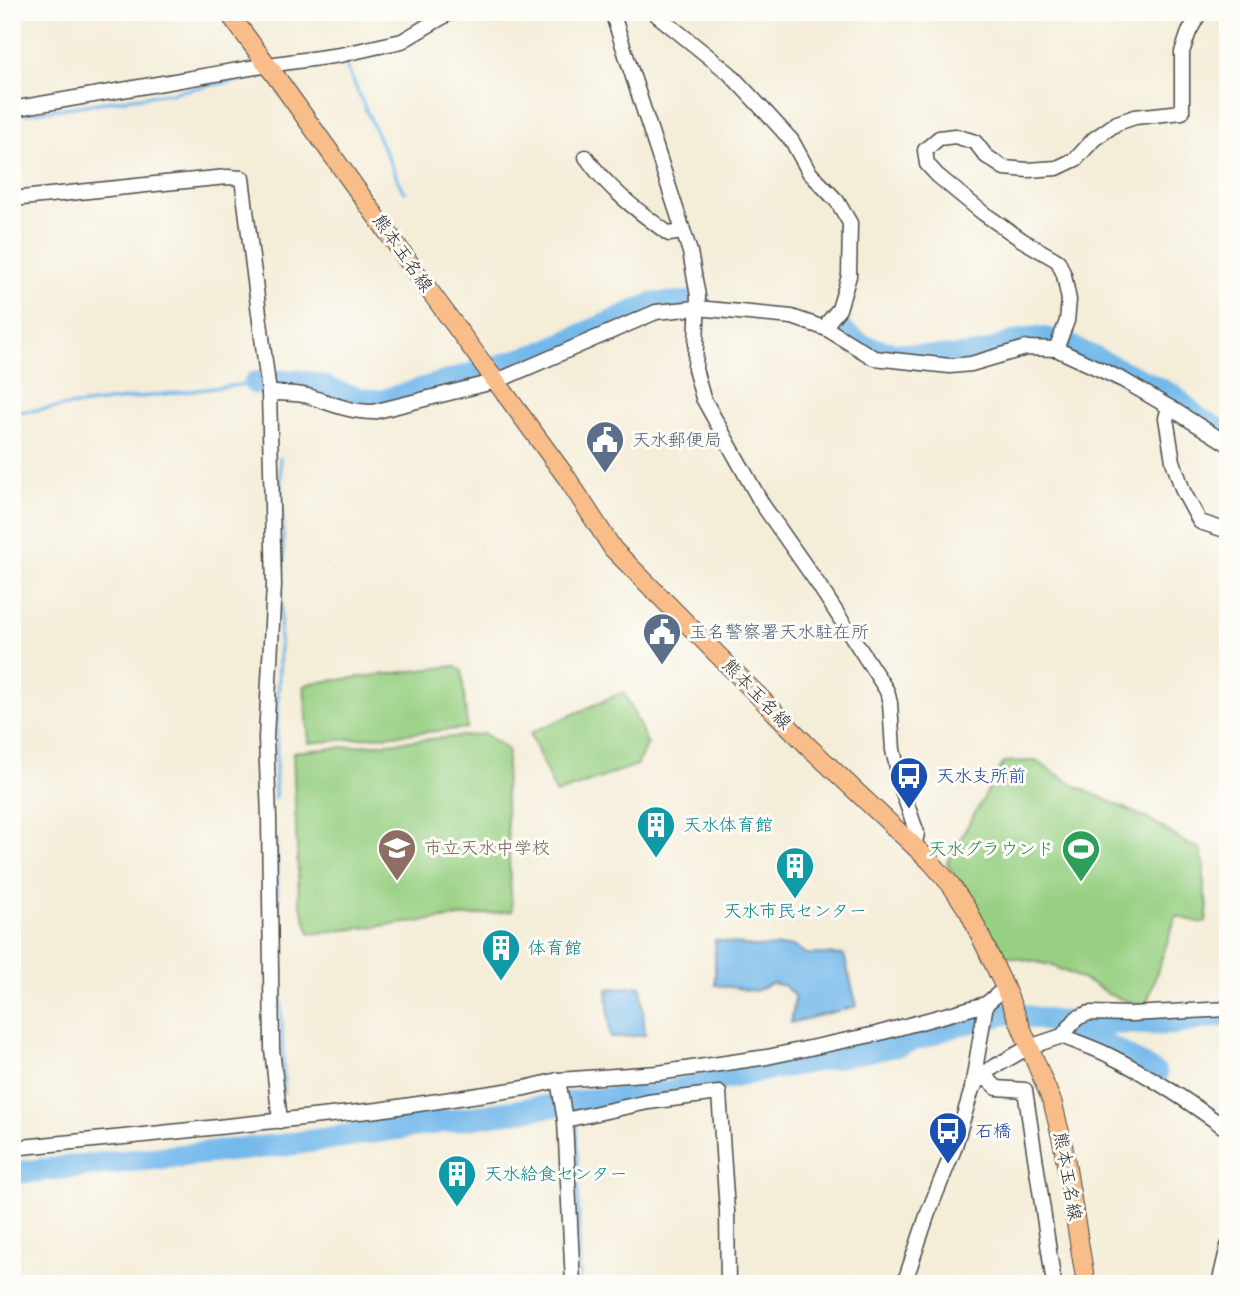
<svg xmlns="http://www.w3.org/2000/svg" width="1240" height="1296" font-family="Delius,'Klee One',sans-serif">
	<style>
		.grass { fill: #98d083; stroke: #627e57; stroke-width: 2 }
		.water { fill: #75b9eb; stroke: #50728b; stroke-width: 2 }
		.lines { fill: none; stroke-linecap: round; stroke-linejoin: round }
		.stream { stroke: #75b9eb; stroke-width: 3.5 }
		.river { stroke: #75b9eb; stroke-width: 23 }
		.minor-casing { stroke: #494845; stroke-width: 17 }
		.major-casing { stroke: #494845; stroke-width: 20 }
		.minor { stroke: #fff; stroke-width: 14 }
		.major { stroke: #f8bd89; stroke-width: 18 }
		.labels { text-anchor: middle; stroke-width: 6; stroke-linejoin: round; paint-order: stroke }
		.street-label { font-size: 18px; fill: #2b2b2b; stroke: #fdfcf7 }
		.service-label { font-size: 18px; fill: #4e5e75; stroke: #fdfcf7; text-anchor: start }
		.transit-label { font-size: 18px; fill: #164399; stroke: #fdfcf7; text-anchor: start }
		.culture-label { font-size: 18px; fill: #0d838f; stroke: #fdfcf7; text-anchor: start }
		.education-label { font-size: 18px; fill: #785e54; stroke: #fdfcf7; text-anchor: start }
		.leisure-label { font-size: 18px; fill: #27864d; stroke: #fdfcf7; text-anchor: end }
	</style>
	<rect width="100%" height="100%" fill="#fdfcf7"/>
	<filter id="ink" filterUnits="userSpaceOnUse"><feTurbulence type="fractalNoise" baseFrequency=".0143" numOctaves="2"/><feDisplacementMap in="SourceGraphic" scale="14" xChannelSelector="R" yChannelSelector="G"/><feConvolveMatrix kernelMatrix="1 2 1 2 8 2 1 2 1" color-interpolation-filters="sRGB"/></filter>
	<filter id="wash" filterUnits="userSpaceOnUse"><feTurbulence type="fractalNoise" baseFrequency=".00686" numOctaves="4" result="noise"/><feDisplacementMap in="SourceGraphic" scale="28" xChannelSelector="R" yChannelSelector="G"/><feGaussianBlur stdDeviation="1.57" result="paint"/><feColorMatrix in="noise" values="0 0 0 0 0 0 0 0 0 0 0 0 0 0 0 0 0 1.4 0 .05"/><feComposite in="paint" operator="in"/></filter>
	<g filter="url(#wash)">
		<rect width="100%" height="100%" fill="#f4edd8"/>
		<g class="grass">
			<polygon points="454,666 462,671 467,728 309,743 304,686 312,683"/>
			<polygon points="624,692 648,745 645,747 637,765 556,794 530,733"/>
			<polygon points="485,734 508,750 505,789 512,911 310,934 299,899 293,752"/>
			<polygon points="1036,761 1076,786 1152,821 1186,843 1200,849 1204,866 1204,891 1208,906 1206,922 1201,923 1176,916 1146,1005 1129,1002 1108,994 1095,985 1051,965 997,954 968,905 947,862 1004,762"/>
		</g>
		<g class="water">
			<polygon points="715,940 755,947 793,946 807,954 844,955 857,1006 791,1023 795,997 785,986 772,983 755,991 715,985"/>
			<polygon points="641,986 645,1035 610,1038 607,989"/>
		</g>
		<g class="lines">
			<g class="stream">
				<polyline points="282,73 344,61 402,189 405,192"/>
				<polyline points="24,114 168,93 172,94 174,92 267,75"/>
				<polyline points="12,413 255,383"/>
				<polyline points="275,799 282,575 284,565 280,458"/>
				<polyline points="276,838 284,1093"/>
				<polyline points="575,1102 576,1114"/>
				<polyline points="576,1121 580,1278"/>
				<polyline points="284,1145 285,1133"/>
			</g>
			<g class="river">
				<path d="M844,333c7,5 15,11 23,14 25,9 87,13 113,7 36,-9 43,-24 83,-11l109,52 27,24 29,15"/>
				<path d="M255,383c17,-1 35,-4 51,-1 26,6 49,20 76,19l157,-47 113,-50 47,-2"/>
				<polyline points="1066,1026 1116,1050 1156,1074"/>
				<polyline points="12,1173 284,1145 591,1100 649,1096 658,1093 678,1091 679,1089 749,1073 895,1046 957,1025 1008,1013 1057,1022 1172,1024 1228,1014"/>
			</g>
		</g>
	</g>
	<g filter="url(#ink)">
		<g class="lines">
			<g class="minor-casing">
				<g id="minor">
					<polyline points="612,12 690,252 698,296 695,369 703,398 762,504 818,584 887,691 890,703 893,750 903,793 917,833 914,848"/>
					<polyline points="656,12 657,15 729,73 772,119 792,141 809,172 837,201 850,223 849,276 839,309 829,321 827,329"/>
					<polyline points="12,109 268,65 340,55 402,41 451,12"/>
					<path d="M586,157c22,32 52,54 83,77l14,-2"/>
					<polyline points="12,199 165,183 227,177 242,178 269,393 274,585 266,738 269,818 272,1049 280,1121"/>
					<polyline points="1056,349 1067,321 1069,300 1064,275 1058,261 1022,240 983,213 937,175 927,164 925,150 939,138 955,136 975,142 986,156 1004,168 1028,170 1057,168 1076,159 1094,139 1117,123 1135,117 1182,112 1182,52 1189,32 1200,12"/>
					<path d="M269,393c13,0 26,0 39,3 22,7 42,16 65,16l124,-31 159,-69 41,-4 95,9 35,12 47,29 76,8 21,-2 55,-16 30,1 67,31 46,27 59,37"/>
					<polyline points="1169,407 1166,418 1173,461 1183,491 1200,522 1228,531"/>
					<path d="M1062,1036c16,7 34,12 50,21 41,20 79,46 116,73"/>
					<polyline points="983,1075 997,1088 1025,1090 1054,1284"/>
					<polyline points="558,1080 565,1120 573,1284"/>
					<polyline points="972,1088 986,1004"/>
					<polyline points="565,1120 648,1102 719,1093 727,1211 728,1284"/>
					<polyline points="12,1148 134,1136 378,1110 525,1088 558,1080 658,1073 767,1057 876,1034 986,1004 1005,988"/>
					<polyline points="904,1284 928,1213 954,1149 972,1089 987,1071 1029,1047 1062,1036 1077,1018 1089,1013 1131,1014 1228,1009"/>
					<polyline points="1219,1284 1228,1246"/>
				</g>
			</g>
			<g class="major-casing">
				<polyline id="major" points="228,12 277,78 426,286 567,478 613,549 809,747 931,862 951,885 969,912 1005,988 1053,1104 1063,1145 1086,1284"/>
			</g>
			<use href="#minor" class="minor"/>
			<use href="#major" class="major"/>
		</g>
	</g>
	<defs>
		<g id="civic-pin" transform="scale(2.0125)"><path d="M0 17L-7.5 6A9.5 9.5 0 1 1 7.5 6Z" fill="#5c6f8a" stroke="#fdfcf7"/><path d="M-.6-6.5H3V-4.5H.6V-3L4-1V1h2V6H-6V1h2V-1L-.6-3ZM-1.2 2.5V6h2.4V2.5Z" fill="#fff"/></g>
		<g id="bus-pin" transform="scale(2.0125)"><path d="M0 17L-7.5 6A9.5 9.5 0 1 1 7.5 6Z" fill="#1a4fb4" stroke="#fdfcf7"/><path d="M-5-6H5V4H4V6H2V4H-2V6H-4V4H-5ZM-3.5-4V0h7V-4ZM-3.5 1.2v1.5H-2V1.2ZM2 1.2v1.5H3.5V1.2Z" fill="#fff"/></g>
		<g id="building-pin" transform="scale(2.0125)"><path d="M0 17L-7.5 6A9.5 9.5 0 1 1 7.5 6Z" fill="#0f9aa8" stroke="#fdfcf7"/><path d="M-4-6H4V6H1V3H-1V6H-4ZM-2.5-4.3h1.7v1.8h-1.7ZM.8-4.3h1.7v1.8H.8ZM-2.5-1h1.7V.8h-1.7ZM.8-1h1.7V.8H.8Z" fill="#fff"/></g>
		<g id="school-pin" transform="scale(2.0125)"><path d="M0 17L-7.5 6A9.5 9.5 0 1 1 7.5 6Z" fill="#8d6e63" stroke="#fdfcf7"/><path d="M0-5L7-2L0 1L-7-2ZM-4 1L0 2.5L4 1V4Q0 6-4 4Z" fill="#fff"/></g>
		<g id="stadium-pin" transform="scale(2.0125)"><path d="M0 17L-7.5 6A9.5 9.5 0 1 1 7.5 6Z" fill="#2e9e5b" stroke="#fdfcf7"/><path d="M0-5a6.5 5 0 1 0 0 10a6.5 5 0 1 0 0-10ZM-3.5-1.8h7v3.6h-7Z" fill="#fff"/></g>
	</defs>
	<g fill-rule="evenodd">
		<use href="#civic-pin" x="605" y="440"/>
		<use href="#civic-pin" x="662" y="632"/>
		<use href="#bus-pin" x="909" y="776"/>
		<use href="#building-pin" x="656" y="825"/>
		<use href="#school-pin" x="397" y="848"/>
		<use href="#stadium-pin" x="1081" y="849"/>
		<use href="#building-pin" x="795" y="866"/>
		<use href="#building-pin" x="501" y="948"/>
		<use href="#bus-pin" x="948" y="1131"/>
		<use href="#building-pin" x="457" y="1174"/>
	</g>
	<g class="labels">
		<g class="street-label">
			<text transform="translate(403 253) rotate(55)" y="6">熊本玉名線</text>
			<text transform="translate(757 694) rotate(46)" y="6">熊本玉名線</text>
			<text transform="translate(1068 1176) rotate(80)" y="6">熊本玉名線</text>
		</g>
		<g class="service-label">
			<text x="632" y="446">天水郵便局</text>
			<text x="689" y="638">玉名警察署天水駐在所</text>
		</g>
		<g class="transit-label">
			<text x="936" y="782">天水支所前</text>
			<text x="975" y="1137">石橋</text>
		</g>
		<g class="culture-label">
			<text x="683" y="831">天水体育館</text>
			<text x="795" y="917" text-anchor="middle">天水市民センター</text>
			<text x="528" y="954">体育館</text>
			<text x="484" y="1180">天水給食センター</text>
		</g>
		<g class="education-label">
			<text x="424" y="854">市立天水中学校</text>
		</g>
		<g class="leisure-label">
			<text x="1054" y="855">天水グラウンド</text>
		</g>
	</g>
	<rect width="1240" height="1296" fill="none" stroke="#fdfcf7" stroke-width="42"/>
</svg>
